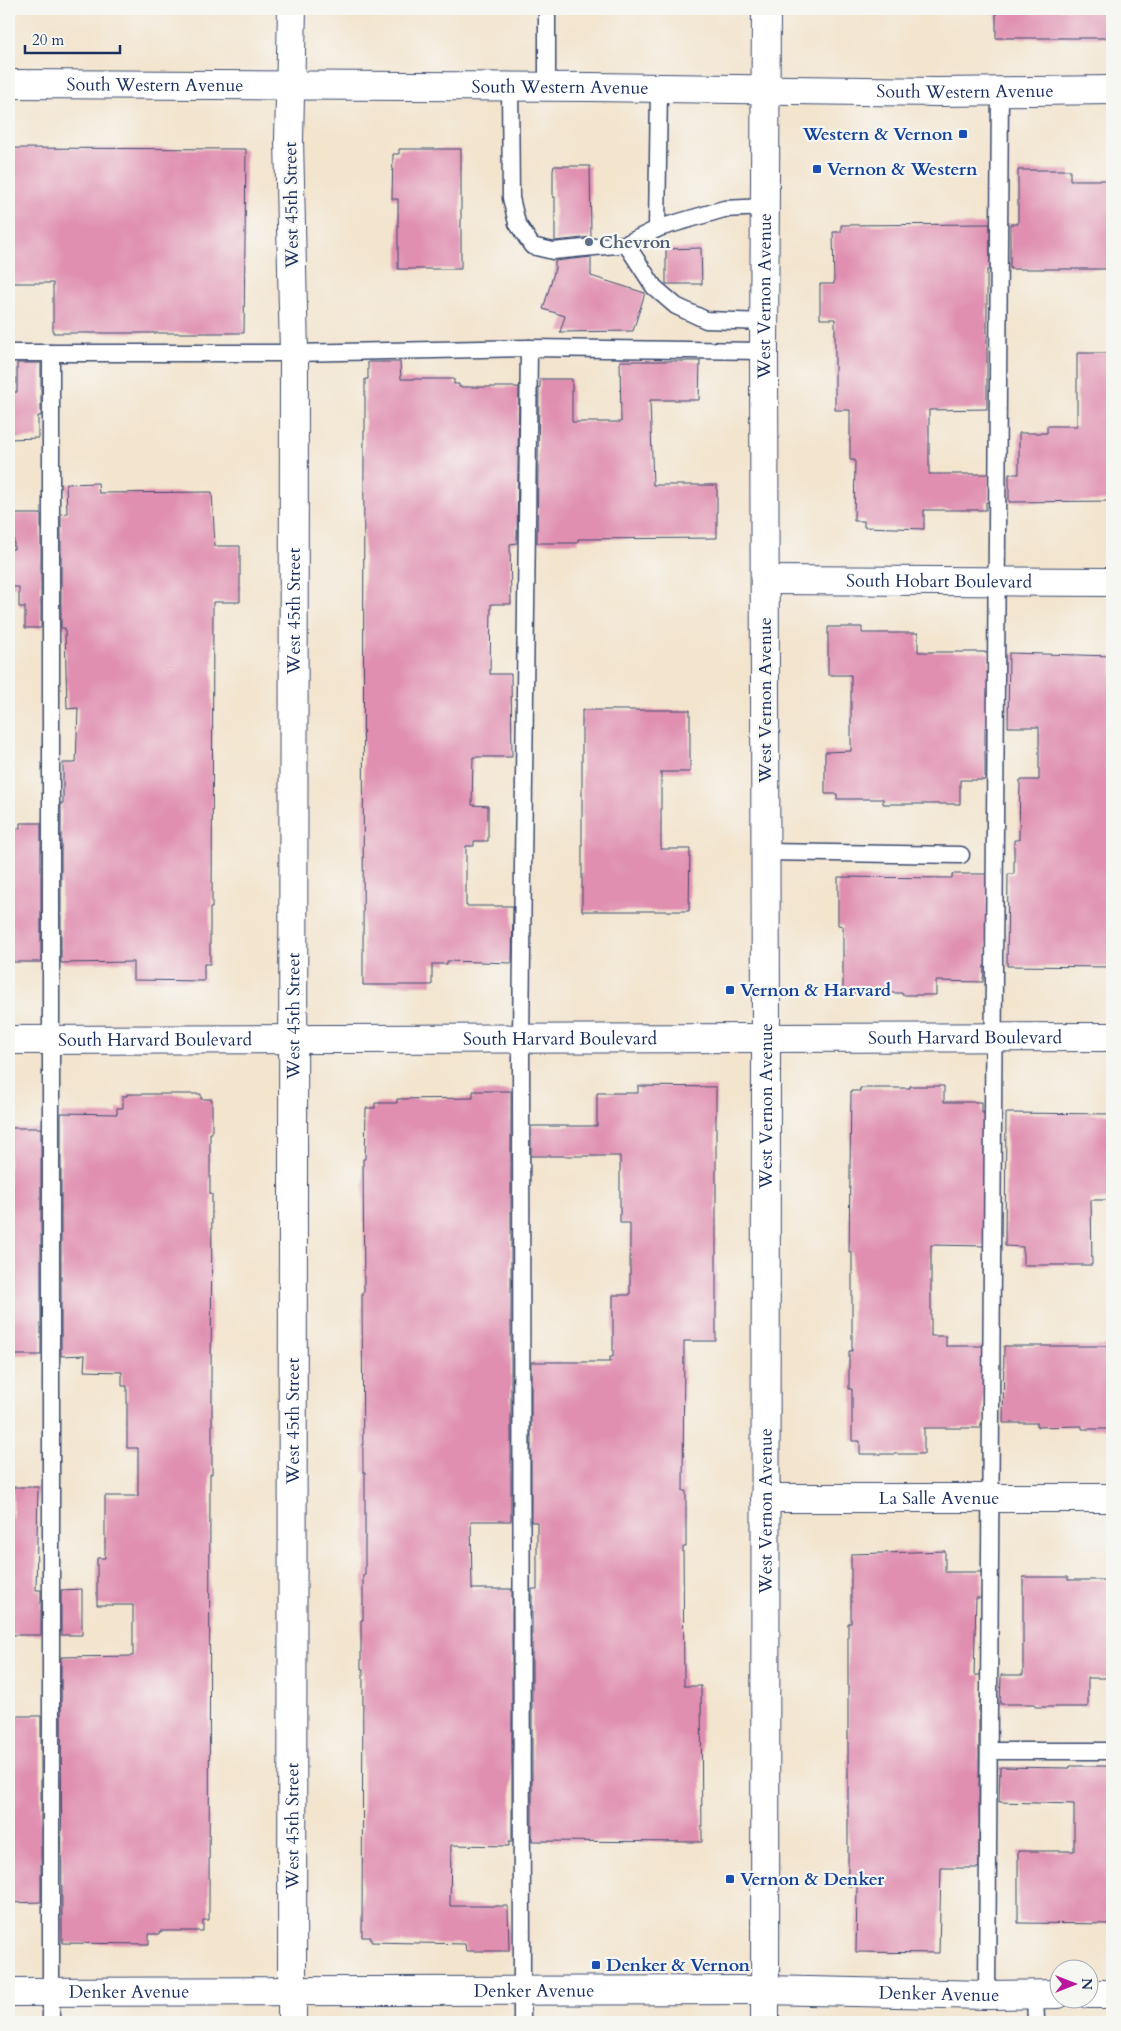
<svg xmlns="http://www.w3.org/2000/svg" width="1121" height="2031" font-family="Cardo,serif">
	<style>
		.building { fill: #e08fb0 }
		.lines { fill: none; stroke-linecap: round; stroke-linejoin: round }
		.lane-casing { stroke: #3b4a6f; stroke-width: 19 }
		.street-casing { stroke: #3b4a6f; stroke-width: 30 }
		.secondary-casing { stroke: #3b4a6f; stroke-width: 30 }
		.primary-casing { stroke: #3b4a6f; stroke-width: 30 }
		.lane { stroke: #fff; stroke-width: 16 }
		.street { stroke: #fff; stroke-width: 28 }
		.secondary { stroke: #fff; stroke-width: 28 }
		.primary { stroke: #fff; stroke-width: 28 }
		.transit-dot { fill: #1a4fb4; stroke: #f6f6f2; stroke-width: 2 }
		.service-dot { fill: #5c6f8a; stroke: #f6f6f2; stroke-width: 2 }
		.labels { text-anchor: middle; stroke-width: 4.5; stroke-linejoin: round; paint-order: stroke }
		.street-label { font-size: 18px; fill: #1b2f5e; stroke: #f6f6f2 }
		.transit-label { font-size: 18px; font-weight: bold; fill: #164399; stroke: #f6f6f2; text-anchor: start }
		.service-label { font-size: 18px; font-weight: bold; fill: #4e5e75; stroke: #f6f6f2; text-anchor: start }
	</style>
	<rect width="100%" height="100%" fill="#f6f6f2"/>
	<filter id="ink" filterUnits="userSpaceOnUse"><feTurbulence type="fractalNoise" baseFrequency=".02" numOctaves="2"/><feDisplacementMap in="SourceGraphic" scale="10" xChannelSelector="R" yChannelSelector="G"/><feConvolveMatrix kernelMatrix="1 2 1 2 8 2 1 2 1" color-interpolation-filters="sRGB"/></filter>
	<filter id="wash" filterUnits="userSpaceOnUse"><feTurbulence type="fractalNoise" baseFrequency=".0096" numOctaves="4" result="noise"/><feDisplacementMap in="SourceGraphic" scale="20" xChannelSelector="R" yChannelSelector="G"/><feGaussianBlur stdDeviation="1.12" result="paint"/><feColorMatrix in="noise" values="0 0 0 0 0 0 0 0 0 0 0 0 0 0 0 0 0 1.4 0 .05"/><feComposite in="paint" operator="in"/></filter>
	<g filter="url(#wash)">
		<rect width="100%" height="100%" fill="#f3e4ce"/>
		<g id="blocks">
			<g class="building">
				<rect x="996" y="9" width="116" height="29"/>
				<polygon points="9,148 246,149 244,333 53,333 53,283 9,283"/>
				<polygon points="399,149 461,149 461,269 398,269 398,199 392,199 393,154 399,154"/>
				<polygon points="554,166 590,166 591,237 555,241 555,197 553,197 553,169"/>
				<polygon points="1018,170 1070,170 1070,180 1112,180 1112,269 1010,269 1010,224 1018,224"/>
				<polygon points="990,224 990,270 987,270 987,409 929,410 929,474 989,474 989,502 986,502 986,510 924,510 924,529 864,527 864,521 854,521 855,460 850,460 850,410 835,410 835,319 820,319 820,284 834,284 833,232 841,232 841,225"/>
				<polygon points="701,248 702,284 666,284 666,249"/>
				<polygon points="591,257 591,276 645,293 633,331 560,332 565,316 543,309 555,269 555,261"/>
				<polygon points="1077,353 1112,353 1112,501 1009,502 1009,474 1019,474 1019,433 1047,433 1047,426 1077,426"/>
				<polygon points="620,361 700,361 699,400 650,400 653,485 717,485 717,538 578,539 578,543 537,543 539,387 540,387 540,379 572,379 572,422 621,422"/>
				<polygon points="368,362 400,362 401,379 454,379 454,384 459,384 459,387 519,387 517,543 510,544 511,604 491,604 490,674 511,674 512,757 473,757 472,805 488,806 488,841 474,841 474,846 466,846 466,906 513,906 512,963 447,961 447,964 432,964 432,985 363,985 364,431 365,431 365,379 368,379"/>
				<polygon points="17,363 41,363 41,416 38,416 38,438 9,439 9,396 11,396 11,392 17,392"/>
				<polygon points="98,483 99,493 212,492 215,546 240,546 240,602 213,602 212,908 210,908 210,964 204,964 204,981 133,980 133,962 61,963 61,803 63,803 63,763 76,763 78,708 67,709 65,628 61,628 61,514 67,513 66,484"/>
				<polygon points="13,514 41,514 41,628 25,628 25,607 19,607 19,587 9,587 9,549 14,549"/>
				<polygon points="828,627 862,627 862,633 918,633 918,652 985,652 985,653 989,653 988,727 985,727 985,780 960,780 960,804 883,804 883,799 837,799 837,794 825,794 825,752 851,751 851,675 828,675"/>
				<polygon points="1009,653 1112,656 1112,967 1007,966 1008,874 1014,874 1014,840 1019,840 1020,780 1039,780 1039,727 1008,727"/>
				<polygon points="582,710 690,710 690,772 661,772 661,849 690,849 689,911 582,911"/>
				<polygon points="20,823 41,823 41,962 9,962 9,829 20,828"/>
				<polygon points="952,874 988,874 987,966 984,966 983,982 936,981 936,995 902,995 902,993 853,993 853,990 843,990 843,926 838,925 838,877 952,878"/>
				<polygon points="638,1086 716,1087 716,1341 684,1341 683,1491 686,1491 686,1547 683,1547 684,1686 701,1686 702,1842 532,1841 532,1589 537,1589 537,1522 531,1522 531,1362 610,1362 610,1357 613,1357 613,1295 630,1295 630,1223 620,1223 620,1156 531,1156 531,1126 597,1126 597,1093 638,1093"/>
				<polygon points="910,1086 944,1086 944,1102 982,1102 982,1113 986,1113 985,1246 931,1245 931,1336 946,1336 946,1346 984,1346 983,1423 981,1423 981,1428 924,1428 924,1454 860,1454 860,1441 852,1441 852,1389 849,1389 849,1351 852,1351 852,1252 849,1252 851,1091 860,1091 860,1088 910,1088"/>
				<polygon points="473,1091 511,1091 511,1521 471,1521 472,1589 512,1589 512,1841 509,1841 509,1846 451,1845 450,1906 508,1906 509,1951 466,1951 465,1944 371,1942 371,1937 362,1937 363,1669 361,1669 361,1620 363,1620 363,1575 365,1575 365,1472 363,1472 362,1292 364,1292 363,1159 365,1159 366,1108 375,1108 375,1103 397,1103 397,1099 473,1098"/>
				<polygon points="127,1094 201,1094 201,1099 212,1099 212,1133 210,1133 210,1194 212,1194 211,1382 212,1382 212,1474 210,1474 209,1920 203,1920 203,1931 160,1931 160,1934 149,1934 149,1944 62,1943 61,1657 133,1656 133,1605 97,1605 97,1558 105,1558 105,1496 138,1496 138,1448 127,1448 127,1386 122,1386 122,1372 84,1371 85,1355 61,1356 61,1113 117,1114 117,1108 123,1108 123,1096 127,1096"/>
				<polygon points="1006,1113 1112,1114 1112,1200 1091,1200 1092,1265 1023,1265 1023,1247 1005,1246"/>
				<rect x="9" y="1128" width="32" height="227"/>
				<polygon points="1004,1346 1112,1346 1112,1429 1082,1429 1082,1426 1037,1427 1037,1423 1003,1423"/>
				<polygon points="13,1487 38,1487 36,1590 41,1590 41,1635 9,1635 9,1519 13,1519"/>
				<polygon points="945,1551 945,1572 982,1572 981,1598 976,1598 974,1675 981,1675 980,1704 979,1707 979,1868 941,1868 939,1953 856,1952 857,1886 848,1886 848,1623 851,1623 851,1554"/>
				<polygon points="1023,1577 1068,1577 1068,1580 1112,1580 1112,1678 1088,1678 1088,1707 1035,1707 1035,1704 1000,1704 1001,1675 1023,1675"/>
				<polygon points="82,1589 82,1635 61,1635 61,1590"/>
				<polygon points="9,1716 41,1716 41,1902 9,1903"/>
				<polygon points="1070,1766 1112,1766 1112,1924 1018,1923 1018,1851 1074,1851 1074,1804 999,1802 1000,1767 1070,1768"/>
			</g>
		</g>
	</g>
	<g filter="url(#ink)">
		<use href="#blocks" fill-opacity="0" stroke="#3b4a6f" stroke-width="1"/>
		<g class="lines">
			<g class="lane-casing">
				<g id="lane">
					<polyline points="547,9 547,87"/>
					<polyline points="510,87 511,198 517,223 532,246 553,251 626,244 659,228 724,209 765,207"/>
					<polyline points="657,229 659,88"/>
					<polyline points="626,244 654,287 676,306 706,320 765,322"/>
					<polyline points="9,353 294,353 529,348 764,351"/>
					<polyline points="765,852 961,855"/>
					<polyline points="990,1751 1112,1751"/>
					<polyline points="1035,1994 1036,2022"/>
					<path d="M987,1995c8,-634 13,-1269 13,-1904"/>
					<polyline points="51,2022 51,353"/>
					<polyline points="522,2022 521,1038 529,348"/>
				</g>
			</g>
			<g class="street-casing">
				<g id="street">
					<path id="s1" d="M765,580l347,2"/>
					<path id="s2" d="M9,1040l1103,-3"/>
					<path id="s3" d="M765,1498h347"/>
					<path id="s4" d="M292,2022l2,-1669 -5,-213 3,-131"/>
				</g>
			</g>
			<g class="secondary-casing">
				<g id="secondary">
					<path id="s5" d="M9,1992l756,-2 222,5 71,-1"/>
					<polyline points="1088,1994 1112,1994"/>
					<path id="s6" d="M765,2022l1,-984 -2,-687 2,-342"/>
				</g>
			</g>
			<g class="primary-casing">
				<g id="primary">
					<path id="s7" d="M9,84l582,3 346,5 175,-2"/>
				</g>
			</g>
			<use href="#lane" class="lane"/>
			<use href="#street" class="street"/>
			<use href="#secondary" class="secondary"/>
			<use href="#primary" class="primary"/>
		</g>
	</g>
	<g class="transit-dot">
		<rect x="958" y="129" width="10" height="10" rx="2.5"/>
		<rect x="812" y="164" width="10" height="10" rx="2.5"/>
		<rect x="725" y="985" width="10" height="10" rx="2.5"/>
		<rect x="725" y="1874" width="10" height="10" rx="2.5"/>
		<rect x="591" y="1960" width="10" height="10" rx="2.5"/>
	</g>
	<circle class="service-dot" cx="589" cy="242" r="5"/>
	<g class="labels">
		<g class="street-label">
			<text dy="6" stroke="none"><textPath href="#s7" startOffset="146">South Western Avenue</textPath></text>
			<text dy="6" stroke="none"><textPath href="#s7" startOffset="551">South Western Avenue</textPath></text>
			<text dy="6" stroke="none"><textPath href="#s7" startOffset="956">South Western Avenue</textPath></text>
			<text transform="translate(291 205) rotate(-91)" y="6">West 45th Street</text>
			<text dy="6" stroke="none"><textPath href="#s6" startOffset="1726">West Vernon Avenue</textPath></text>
			<text dy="6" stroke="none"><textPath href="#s1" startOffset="174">South Hobart Boulevard</textPath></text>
			<text dy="6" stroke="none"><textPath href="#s4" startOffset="1411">West 45th Street</textPath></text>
			<text transform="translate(765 700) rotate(-90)" y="6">West Vernon Avenue</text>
			<text dy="6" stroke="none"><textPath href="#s4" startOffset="1006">West 45th Street</textPath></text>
			<text dy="6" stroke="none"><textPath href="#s2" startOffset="956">South Harvard Boulevard</textPath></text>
			<text dy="6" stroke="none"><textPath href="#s2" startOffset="551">South Harvard Boulevard</textPath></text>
			<text dy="6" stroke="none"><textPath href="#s2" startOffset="146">South Harvard Boulevard</textPath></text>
			<text dy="6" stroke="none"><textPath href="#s6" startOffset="916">West Vernon Avenue</textPath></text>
			<text dy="6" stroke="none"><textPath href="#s4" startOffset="601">West 45th Street</textPath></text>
			<text dy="6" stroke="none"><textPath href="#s3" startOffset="174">La Salle Avenue</textPath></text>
			<text dy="6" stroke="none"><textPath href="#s6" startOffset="511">West Vernon Avenue</textPath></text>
			<text dy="6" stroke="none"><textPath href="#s4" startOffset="196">West 45th Street</textPath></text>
			<text dy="6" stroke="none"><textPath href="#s5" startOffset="525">Denker Avenue</textPath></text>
			<text dy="6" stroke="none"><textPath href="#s5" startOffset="120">Denker Avenue</textPath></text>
			<text dy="6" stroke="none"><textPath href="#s5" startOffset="930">Denker Avenue</textPath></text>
		</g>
		<g class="transit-label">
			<text x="953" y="140" text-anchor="end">Western &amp; Vernon</text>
			<text x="827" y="175">Vernon &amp; Western</text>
			<text x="740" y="996">Vernon &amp; Harvard</text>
			<text x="740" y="1885">Vernon &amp; Denker</text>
			<text x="606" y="1971">Denker &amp; Vernon</text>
		</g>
		<g class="service-label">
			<text x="599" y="248">Chevron</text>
		</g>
	</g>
	<rect width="1121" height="2031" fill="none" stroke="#f6f6f2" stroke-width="30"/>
	<g transform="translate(1074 1984) rotate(90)"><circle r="24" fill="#f6f6f2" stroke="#9ea6b7"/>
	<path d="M0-4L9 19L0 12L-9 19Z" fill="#b5179e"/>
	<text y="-8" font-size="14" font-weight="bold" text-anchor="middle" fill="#1b2f5e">N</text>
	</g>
	<path d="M25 45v8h95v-8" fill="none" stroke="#1b2f5e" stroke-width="2.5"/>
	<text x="32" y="45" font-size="15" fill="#1b2f5e" stroke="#f6f6f2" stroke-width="4" paint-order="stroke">20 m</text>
</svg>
